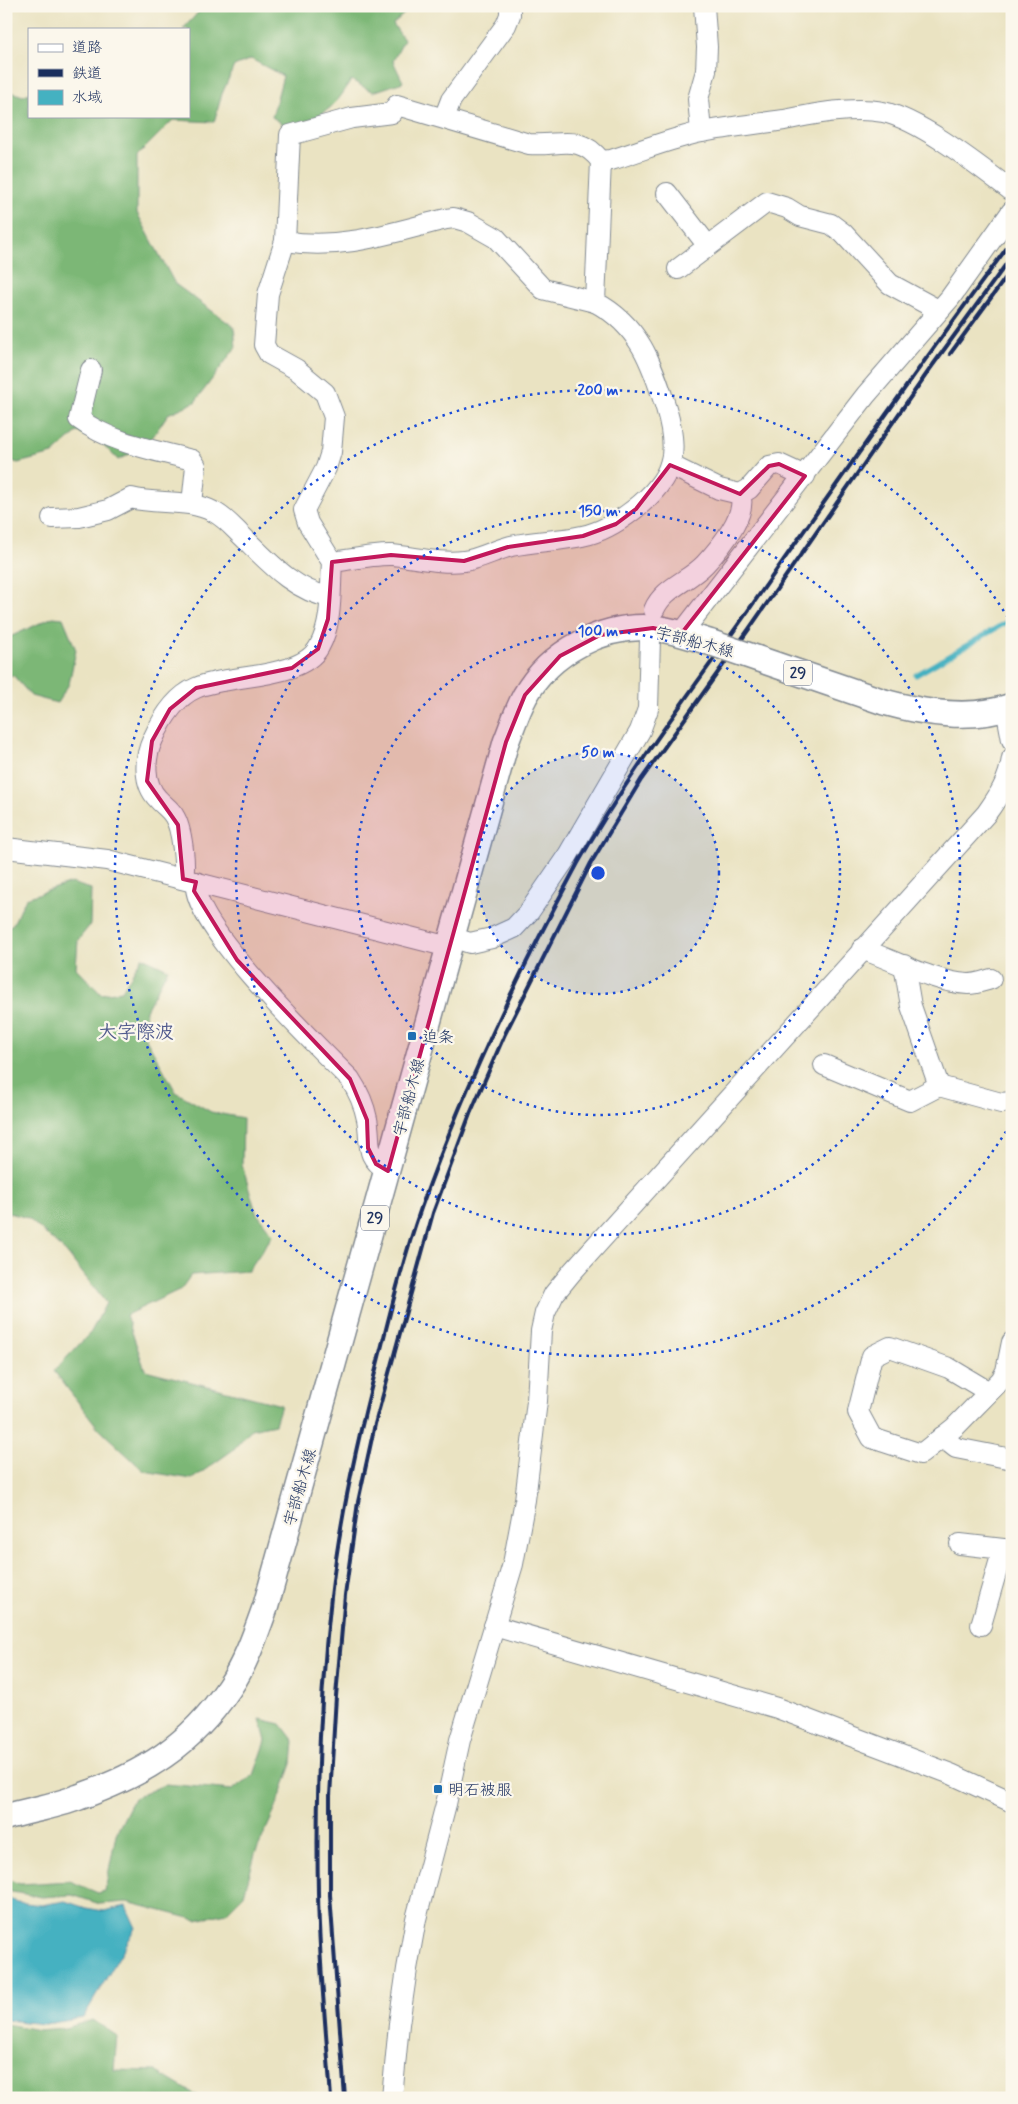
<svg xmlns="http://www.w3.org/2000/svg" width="1018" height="2104" font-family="Mynerve,'Klee One',sans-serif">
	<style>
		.forest { fill: #7cb776; stroke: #4c736a }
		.water { fill: #44b1c1; stroke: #307090 }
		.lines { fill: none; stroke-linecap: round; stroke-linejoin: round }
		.stream { stroke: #44b1c1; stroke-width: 5 }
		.minor-casing { stroke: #828990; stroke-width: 22 }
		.major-casing { stroke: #828990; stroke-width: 28 }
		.minor { stroke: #fff; stroke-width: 20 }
		.major { stroke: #fff; stroke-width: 25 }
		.rail { stroke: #1b2f5e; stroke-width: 4 }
		.major-bridge-casing { stroke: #828990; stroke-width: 28; stroke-linecap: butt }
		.major-bridge { stroke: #fff; stroke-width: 25 }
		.marked { fill: #c2185b; fill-opacity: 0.2; stroke: #c2185b; stroke-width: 4; stroke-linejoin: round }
		.ring { fill: none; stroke: #1d4ed8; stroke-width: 2.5; stroke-dasharray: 2.5 5 }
		.poi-dot { fill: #1f6fb2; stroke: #fbf7ec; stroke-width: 2 }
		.labels { text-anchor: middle; stroke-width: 4.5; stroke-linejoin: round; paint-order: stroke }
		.shield { fill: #fbf7ec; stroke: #5e6b89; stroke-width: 1 }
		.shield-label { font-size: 15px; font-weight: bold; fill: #1b2f5e }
		.street-label { font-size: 16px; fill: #1b2f5e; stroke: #fbf7ec }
		.poi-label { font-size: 16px; fill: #1b2f5e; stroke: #fbf7ec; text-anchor: start }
		.quarter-label { font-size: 19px; font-weight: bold; fill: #515b8e; stroke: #fbf7ec }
		.centre { fill: #1d4ed8; stroke: #fbf7ec; stroke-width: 2.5 }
		.ring-label { font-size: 15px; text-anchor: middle; font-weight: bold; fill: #1d4ed8; stroke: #fbf7ec; stroke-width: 4.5; stroke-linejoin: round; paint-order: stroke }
	</style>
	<rect width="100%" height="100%" fill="#fbf7ec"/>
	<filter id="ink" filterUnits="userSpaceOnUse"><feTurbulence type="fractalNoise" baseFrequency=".02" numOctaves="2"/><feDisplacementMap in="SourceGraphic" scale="10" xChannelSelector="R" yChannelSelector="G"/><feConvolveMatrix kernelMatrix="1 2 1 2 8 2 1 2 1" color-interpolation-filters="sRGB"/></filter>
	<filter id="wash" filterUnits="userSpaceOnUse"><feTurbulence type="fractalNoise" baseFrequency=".0096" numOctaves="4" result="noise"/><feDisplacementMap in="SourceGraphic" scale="20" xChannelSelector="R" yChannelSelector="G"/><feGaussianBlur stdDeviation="1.12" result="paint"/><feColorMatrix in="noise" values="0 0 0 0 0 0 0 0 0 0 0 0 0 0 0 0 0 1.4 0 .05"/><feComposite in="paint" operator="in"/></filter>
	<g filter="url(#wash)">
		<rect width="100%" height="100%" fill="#eae3c2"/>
		<g class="forest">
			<path d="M204,6h208l-19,18 11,16 -11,21 10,21 -30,10 -22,-12c-17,31 -30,36 -62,48l-17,-11 11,-41 -32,-17 -17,7 -12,28 -8,28 -41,-2 -36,36v57l38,71 59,43 2,20 -41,55 -27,12 -20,30 -30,16 -20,-21 -21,-7 -24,22 -35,9 -12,-4v-369l17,6 6,-3v23h160v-87h-6z"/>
			<polygon points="53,617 63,618 76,650 69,684 57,703 31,696 14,676 6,675 6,636 12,636"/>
			<polygon points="71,883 91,889 90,925 78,940 76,968 101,994 122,991 142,957 168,969 146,1010 144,1035 176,1092 211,1112 243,1118 242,1165 256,1212 273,1235 248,1271 191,1275 181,1289 126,1315 145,1370 281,1405 275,1424 251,1429 233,1450 192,1479 144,1471 99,1429 54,1371 91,1332 106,1303 66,1252 28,1218 6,1212 6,928 13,924 26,898"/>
			<polygon points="260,1719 281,1724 294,1741 292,1764 276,1808 255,1854 244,1895 226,1913 197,1920 127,1902 100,1904 72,1895 42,1897 6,1891 6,1879 20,1884 70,1881 98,1893 105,1891 116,1834 134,1798 166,1784 232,1790 254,1775 266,1741"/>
			<polygon points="93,2020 117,2036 114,2070 156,2071 201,2098 6,2098 6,2024 39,2030 65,2028"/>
		</g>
		<polygon class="water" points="6,1898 18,1902 41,1905 65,1901 86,1908 104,1911 126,1906 136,1928 83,2018 45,2024 6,2020"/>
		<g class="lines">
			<polyline class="stream" points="916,675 1012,619"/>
		</g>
	</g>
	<g filter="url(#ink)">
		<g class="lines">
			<g class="minor-casing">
				<g id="minor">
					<polyline points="444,118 451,100 506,25 510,15 510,6"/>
					<polyline points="701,132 698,99 706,71 707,47 704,6"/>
					<path d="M601,161l10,-1c30,-9 60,-22 91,-28 27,-5 55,-8 82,-12 30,-6 69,-14 99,-8 38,8 97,55 129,79"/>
					<polyline points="667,193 708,246"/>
					<path d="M285,241c56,10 108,-9 161,-22l8,-1 14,4 28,16 47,51 52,13"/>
					<polyline points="678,269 767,202 787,208 800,216 831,224 843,233 890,284 938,310"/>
					<path d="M91,370l-12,49c32,24 75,31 113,41l4,6 -4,38"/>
					<polyline points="670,465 719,489 740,494 749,489 769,466 779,464 805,476"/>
					<path d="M52,518l27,-1 29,-7 23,-12c27,7 57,0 83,14 10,5 18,14 26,22 26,25 53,57 90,63"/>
					<path d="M654,610c9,-22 35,-29 51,-46 14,-15 43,-49 35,-70"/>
					<polyline points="681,634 866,395 950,298 1012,211"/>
					<polyline points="1006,708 1012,740"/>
					<polyline points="6,848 107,860 449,947"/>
					<path d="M183,879c3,-14 -1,-51 -9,-63 -4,-7 -11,-11 -16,-17 -15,-15 -14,-41 -5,-60 9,-20 22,-42 43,-51 31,-14 105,-8 123,-41 14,-25 11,-57 13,-85 16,-2 44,-8 60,-7 24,2 47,9 72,6 16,-2 31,-11 47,-15 23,-5 48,-5 71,-10 31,-6 79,-41 88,-72 6,-17 1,-39 -4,-56 -14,-45 -27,-83 -71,-106l6,-141c-22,-29 -42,-14 -72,-17l-132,-39 -5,8 -40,5 -62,17 -5,106 -17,53 -4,51 5,9 27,15 29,24 9,24 -3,35 -5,16 -22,42 4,13 24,39"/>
					<path d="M196,882c-7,41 122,165 154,197 8,12 14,25 17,40 5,25 -4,36 21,52"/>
					<polyline points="451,937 470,943 492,938 514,928 529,912 568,855 640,731 648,709 650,639"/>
					<path d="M862,949c33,12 72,33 106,35 8,0 16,-3 23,-5"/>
					<polyline points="904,965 911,1006 939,1086"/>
					<polyline points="824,1065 910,1101 939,1086 1001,1103 1012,1102"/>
					<polyline points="989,1392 949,1368 890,1347 872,1356 858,1412 872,1438 921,1454 955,1427 1001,1380 1006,1371 1012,1342"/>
					<polyline points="942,1437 956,1448 1012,1459"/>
					<polyline points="960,1544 1012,1550"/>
					<polyline points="981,1625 1003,1549"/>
					<polyline points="494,1626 777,1708 951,1774 1012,1802"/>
					<path d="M392,2098l7,-74 8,-55 9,-50 30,-115 14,-64 53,-176 12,-64 12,-99 4,-70 4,-18 9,-19 18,-22 414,-458c13,-18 23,-34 26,-56"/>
				</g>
			</g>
			<g class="major-casing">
				<g id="major">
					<path d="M884,702c40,11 87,19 128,4"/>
					<path d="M6,1817c24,-7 50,-11 73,-20 65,-23 111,-51 150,-109 17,-25 27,-55 37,-83l240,-863c6,-15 11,-31 19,-46 25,-44 78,-72 128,-68 20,2 40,9 59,15"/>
				</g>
			</g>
			<use href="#minor" class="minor"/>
			<use href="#major" class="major"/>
			<g class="rail">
				<polyline points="950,354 1012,269"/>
				<path d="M331,2098c-5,-68 -12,-137 -13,-205 -2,-98 2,-198 13,-296 9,-79 26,-156 46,-232 13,-52 26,-106 44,-157 42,-119 97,-234 157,-345 50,-89 113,-171 172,-255 86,-123 172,-246 262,-367"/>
				<polyline points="345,2098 330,1895 330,1796 336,1696 345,1595 358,1502 375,1424 433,1213 470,1114 505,1034 591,863 641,780 749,629 930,369 1012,256"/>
			</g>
			<g class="major-bridge-casing">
				<polyline id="major-bridge" points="712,643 884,702"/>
			</g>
			<use href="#major-bridge" class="major-bridge"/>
		</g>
	</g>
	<path class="marked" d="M779,464l26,12 -124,158 -28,-6 -53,7 -40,21 -35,39 -19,47 -118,429 -12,-7 -8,-16 -1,-28 -17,-41 -113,-119 -43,-69 2,-9 -13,-3 -5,-54 -31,-44 5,-40 18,-32 26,-21 96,-20 26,-19 10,-30 4,-57 59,-7 73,6 44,-14 75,-11 33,-12 20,-15 34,-44 70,29 29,-28z"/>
	<circle cx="598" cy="873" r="121" fill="#1d4ed8" fill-opacity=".12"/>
	<g class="ring">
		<circle cx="598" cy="873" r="121"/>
		<circle cx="598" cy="873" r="242"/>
		<circle cx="598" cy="873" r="362"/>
		<path d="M1010 1125A483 483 0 1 1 1010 621"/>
	</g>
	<g class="poi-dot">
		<rect x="407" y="1031" width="10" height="10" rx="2.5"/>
		<rect x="433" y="1784" width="10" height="10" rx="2.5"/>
	</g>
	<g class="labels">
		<g class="shield">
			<rect x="784" y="660.5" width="28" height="25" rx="4"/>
			<rect x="361" y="1205.5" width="28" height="25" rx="4"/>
		</g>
		<g class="shield-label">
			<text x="798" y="678">29</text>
			<text x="375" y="1223">29</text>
		</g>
		<g class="street-label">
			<text transform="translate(695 641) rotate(15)" y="6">宇部船木線</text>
			<text transform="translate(408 1097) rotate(-75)" y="6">宇部船木線</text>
			<text transform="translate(299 1487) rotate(-74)" y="6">宇部船木線</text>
		</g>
		<g class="poi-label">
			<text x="422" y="1042">迫条</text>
			<text x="448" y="1795">明石被服</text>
		</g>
		<g class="quarter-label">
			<text x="136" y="1038">大字際波</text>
		</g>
	</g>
	<circle cx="598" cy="873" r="8" class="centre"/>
	<g class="ring-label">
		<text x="598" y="395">200 m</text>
		<text x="598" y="516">150 m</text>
		<text x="598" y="636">100 m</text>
		<text x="598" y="757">50 m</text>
	</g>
	<rect width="1018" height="2104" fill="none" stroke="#fbf7ec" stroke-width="25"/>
	<rect x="28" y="28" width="162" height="90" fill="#fbf7ec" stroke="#a1a7b3"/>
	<rect x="38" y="44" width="25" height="8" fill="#ffffff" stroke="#a1a7b3"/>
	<text x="72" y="52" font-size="15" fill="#1b2f5e">道路</text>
	<rect x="38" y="69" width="25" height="8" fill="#1b2f5e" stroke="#a1a7b3"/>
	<text x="72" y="78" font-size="15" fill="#1b2f5e">鉄道</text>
	<rect x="38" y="90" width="25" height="15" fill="#44b1c1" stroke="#a1a7b3"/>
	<text x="72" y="102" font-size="15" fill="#1b2f5e">水域</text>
</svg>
